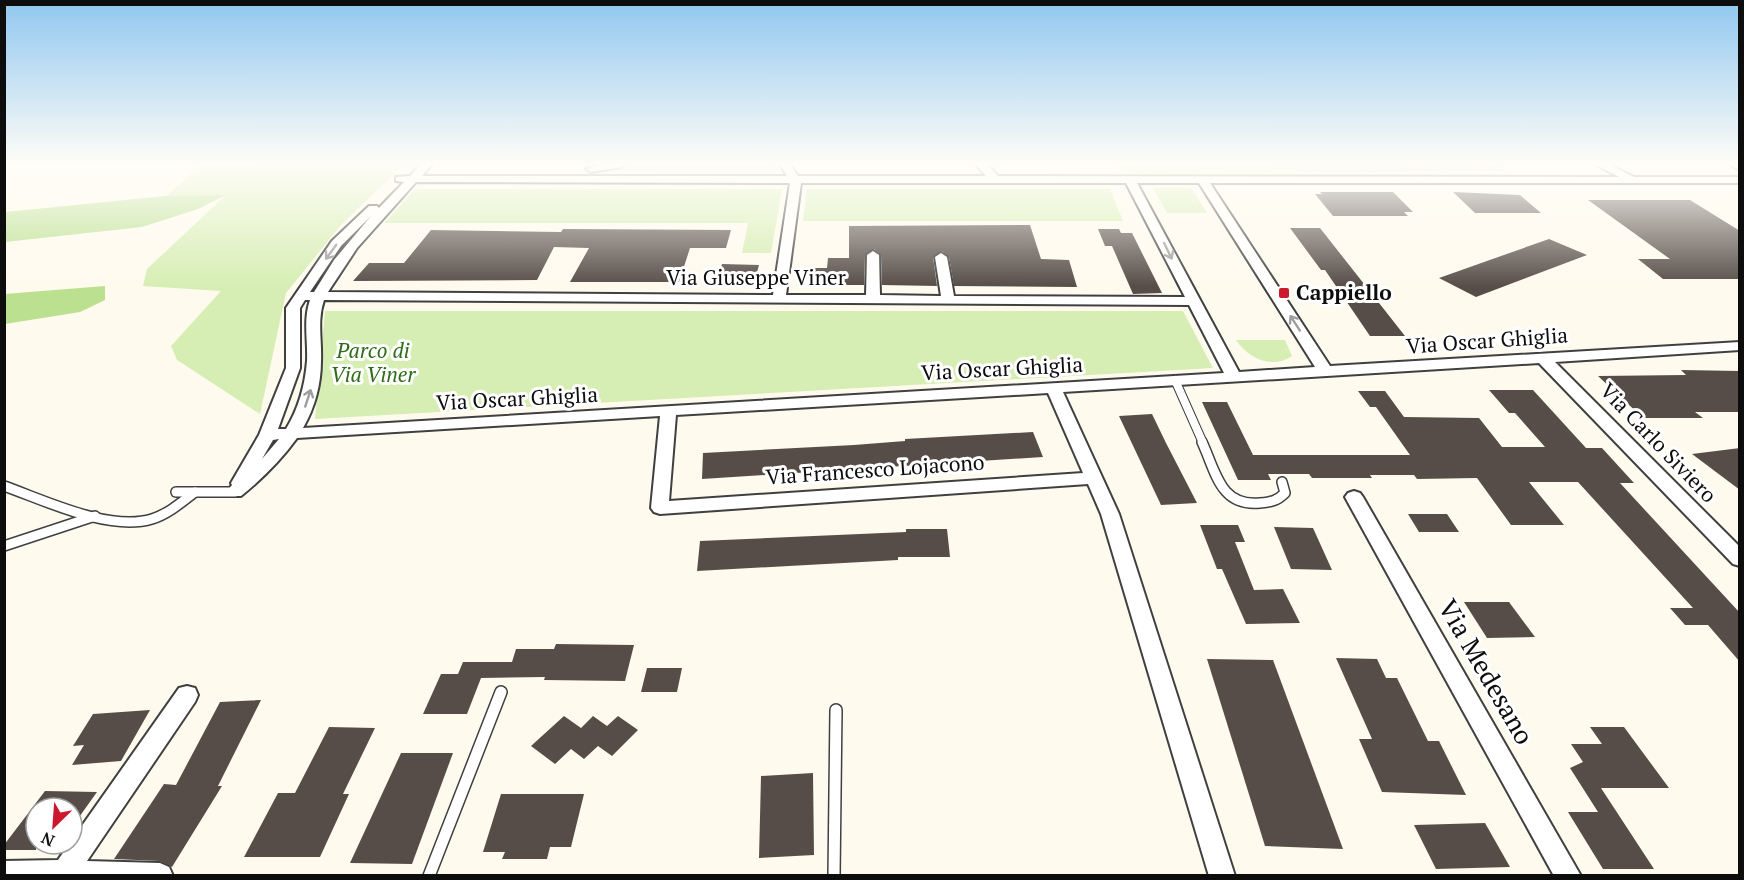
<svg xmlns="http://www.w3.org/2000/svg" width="1744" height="880" font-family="'PT Serif',serif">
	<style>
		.green { fill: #d6eeb3 }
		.forest { fill: #bae090 }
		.building { fill: #574d48 }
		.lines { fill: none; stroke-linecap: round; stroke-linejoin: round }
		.lane-far2-casing { stroke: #404040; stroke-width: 10 }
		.lane-far1-casing { stroke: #404040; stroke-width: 12 }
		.lane-casing { stroke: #404040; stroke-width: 14 }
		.street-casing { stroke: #404040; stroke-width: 4 }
		.lane-far2 { stroke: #fff; stroke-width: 8 }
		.lane-far1 { stroke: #fff; stroke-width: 9 }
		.lane { stroke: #fff; stroke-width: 11 }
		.street { fill: #fff; fill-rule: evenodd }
		.oneway { stroke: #9e9e9e }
		.poi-dot { fill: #cc172d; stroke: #fff; stroke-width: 2 }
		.labels { text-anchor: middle; stroke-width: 6; stroke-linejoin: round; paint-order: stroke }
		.street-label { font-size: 21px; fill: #0d0d0d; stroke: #fff }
		.poi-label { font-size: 21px; font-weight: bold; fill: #0d0d0d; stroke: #fff; text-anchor: start }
		.park-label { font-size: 21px; font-style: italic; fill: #2f6c17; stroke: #fff }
		.near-street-label { font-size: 26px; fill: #0d0d0d; stroke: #fff }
	</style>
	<rect width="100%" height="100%" fill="#fffaee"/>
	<g class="green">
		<polygon points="202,164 404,164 341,225 286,293 260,414 177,360 171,346 221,291 143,286 147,269 225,196 166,196"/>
		<polygon points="652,164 771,164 775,172 609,171 608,169"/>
		<polygon points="1115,164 1490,164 1506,171 1127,173"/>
		<polygon points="1153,188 1191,188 1207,213 1167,213"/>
		<polygon points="415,189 782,189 771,253 742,253 748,223 384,223"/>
		<polygon points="807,189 1110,189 1123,221 803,221"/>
		<polygon points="325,311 1183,311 1213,368 315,419"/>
		<path d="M1236,340h49l7,16c-20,14 -44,2 -56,-16z"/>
	</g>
	<g class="forest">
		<polygon points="226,195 198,209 142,227 5,242 5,212 166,196"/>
		<polygon points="105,286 105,300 80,312 5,324 5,294"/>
	</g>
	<g class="building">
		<polygon points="1320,192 1393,192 1413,212 1404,212 1408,216 1333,216 1315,194 1322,194"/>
		<polygon points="1453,192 1520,195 1541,213 1475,213"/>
		<polygon points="1588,200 1690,200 1740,231 1740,279 1663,279 1638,259 1670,259"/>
		<polygon points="1030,225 1041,259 1069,260 1077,287 954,286 949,257 942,251 933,257 937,286 882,285 881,255 874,249 865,255 864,285 810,285 812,268 827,268 828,258 849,258 849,226"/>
		<polygon points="1290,228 1320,228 1405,336 1370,336 1325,270 1321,270"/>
		<polygon points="563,229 731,230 726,248 690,248 679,282 570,282 589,248 554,247 537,280 353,281 369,263 404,263 431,230 561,232"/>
		<polygon points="1098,229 1119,229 1121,233 1132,233 1162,293 1133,294 1112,246 1105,246"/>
		<polygon points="1549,239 1587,255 1476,297 1439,278"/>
		<polygon points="722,264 759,265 754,283 716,283"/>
		<polygon points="1681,370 1740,371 1740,412 1695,412 1703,418 1643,418 1598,376 1686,375"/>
		<polygon points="1489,390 1533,390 1586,448 1602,448 1634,483 1620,483 1740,613 1740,662 1708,625 1685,625 1670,608 1693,608 1578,482 1529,482 1564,525 1511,525 1477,478 1417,479 1414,475 1370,475 1372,478 1312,478 1309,474 1268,474 1271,480 1238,480 1202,402 1227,402 1253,455 1410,455 1376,407 1370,407 1358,391 1385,391 1404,417 1479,418 1502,447 1545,447 1515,413 1509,413"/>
		<polygon points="1152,414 1166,443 1197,503 1161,505 1119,416"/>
		<polygon points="1033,432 1043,457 702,479 703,453 854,445 905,441 905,439"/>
		<polygon points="1740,448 1740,490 1692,454"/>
		<polygon points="1408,514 1447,514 1459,532 1419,532"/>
		<polygon points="1200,525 1238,525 1245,542 1235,542 1254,590 1283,589 1300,623 1246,624 1222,569 1217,569"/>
		<polygon points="1274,527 1313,528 1332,570 1291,569"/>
		<polygon points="906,529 947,529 950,557 898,557 898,560 697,571 700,541 906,532"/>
		<polygon points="1464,602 1509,602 1535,637 1487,638"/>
		<polygon points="556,644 634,645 625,681 544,680 545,677 481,678 467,714 423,714 441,674 458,674 463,662 512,662 516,649 554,649"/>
		<polygon points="1336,658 1377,659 1386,678 1397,678 1428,741 1439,741 1466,795 1382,792 1359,739 1372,739"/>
		<polygon points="1207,659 1273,660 1343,849 1265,846"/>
		<polygon points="647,668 682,668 677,692 641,692"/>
		<polygon points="261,700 218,786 222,786 172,867 160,861 114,859 164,784 176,785 220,702"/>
		<polygon points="150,710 121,761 72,765 84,745 73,746 93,714"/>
		<polygon points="564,716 581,728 593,716 607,726 618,716 638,730 612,756 598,746 584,759 571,749 555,764 531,746"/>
		<polygon points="329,727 375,728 343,794 349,794 320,857 244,857 278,793 295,793"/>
		<polygon points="1590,727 1624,727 1669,788 1601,788 1654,869 1603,869 1568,812 1598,812 1570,768 1583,762 1571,744 1602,744"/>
		<polygon points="401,753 453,753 412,864 350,863"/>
		<polygon points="813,773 814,855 759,858 761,776"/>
		<polygon points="45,791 97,792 72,827 72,808 36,808 36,850 4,850 4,845"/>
		<polygon points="501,794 584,794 571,847 550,847 547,859 502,859 505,852 483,852"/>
		<polygon points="1485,823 1510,867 1436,869 1414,825"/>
	</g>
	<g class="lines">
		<g class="lane-far2-casing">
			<polyline id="lane-far2" points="1175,380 1203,443"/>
		</g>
		<g class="lane-far1-casing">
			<g id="lane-far1">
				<path d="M1202,442c14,30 18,65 58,61 11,-1 17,-2 25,-10l-3,-11"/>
				<path d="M4,486c40,14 105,46 148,33 16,-5 30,-17 43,-27"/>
				<polyline points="176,492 235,492"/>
				<polyline points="4,546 95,516"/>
			</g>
		</g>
		<g class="lane-casing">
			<g id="lane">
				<polyline points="429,876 501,692"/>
				<polyline points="834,876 836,710"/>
			</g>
		</g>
		<g class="street-casing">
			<g id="street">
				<path d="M421,164h11l-10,12h365l-7,-12h10l8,12h188l-10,-12h11l11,12 621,1 -24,-13h13l26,13h106v6h-530l120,183 410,-24v8l-185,12 185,185v19l-7,-2 -194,-201 -476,29 56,122 116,362h-26l-108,-362 -13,-30 -428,30 -6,-2 -3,-4 9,-92 -363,22c-16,22 -35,41 -56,58h-12l-3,-4 6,-7 -1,-2 28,-48 27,-67v-60l46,-67 37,-35h8l2,2 25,-26 -8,-1v-4l14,-1zM416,182l374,1 -17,112 -445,-3 29,-44zM801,183h325l59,114 -231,-1 -7,-39 -6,-4 -6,4 6,39 -61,-1 -1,-40 -6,-4 -6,4 -1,40h-80zM1137,183h62l116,184 -76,5zM371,216l-37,44 -20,32h-4l31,-46zM305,300h5c-7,20 -2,40 -3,61 -2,24 -8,47 -21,68h-8l22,-61v-60zM324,300l865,5 35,68 -921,55c12,-21 18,-44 18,-67 1,-21 -4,-41 3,-61zM1048,393l35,80 -414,28 7,-86zM279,439l-17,20 11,-19z"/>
				<polygon points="603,164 625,164 620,167 591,172 586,169"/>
				<polygon points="1728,164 1740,164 1740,170"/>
				<polygon points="1354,491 1360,493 1363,497 1581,876 1554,876 1345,497 1348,493"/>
				<polygon points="187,686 195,688 198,695 195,702 87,861 160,863 169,867 173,876 4,876 4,861 58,860 69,844 72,844 72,840 179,688"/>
			</g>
		</g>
		<use href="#lane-far2" class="lane-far2"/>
		<use href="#lane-far1" class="lane-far1"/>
		<use href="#lane" class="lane"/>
		<use href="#street" class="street"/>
	</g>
	<defs><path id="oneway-shaft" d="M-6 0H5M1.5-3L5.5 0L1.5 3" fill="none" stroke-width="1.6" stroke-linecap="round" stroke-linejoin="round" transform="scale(1.5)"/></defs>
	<g class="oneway">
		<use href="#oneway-shaft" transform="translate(1168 251) rotate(64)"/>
		<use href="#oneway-shaft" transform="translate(331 252) rotate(126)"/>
		<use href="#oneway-shaft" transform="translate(1295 323) rotate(-123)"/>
		<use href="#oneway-shaft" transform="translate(308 398) rotate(-72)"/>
	</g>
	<linearGradient id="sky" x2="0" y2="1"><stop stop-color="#90c7f0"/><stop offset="0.57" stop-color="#fffdf7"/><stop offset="1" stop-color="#fffdf7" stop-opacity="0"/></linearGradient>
	<rect width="1744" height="287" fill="url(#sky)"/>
	<rect class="poi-dot" x="1278" y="287" width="12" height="12" rx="3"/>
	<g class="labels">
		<g class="street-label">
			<text x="756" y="285">Via Giuseppe Viner</text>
			<text transform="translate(1487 341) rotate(-4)" y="7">Via Oscar Ghiglia</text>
			<text transform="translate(1002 369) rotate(-3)" y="7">Via Oscar Ghiglia</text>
			<text transform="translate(517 399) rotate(-3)" y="7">Via Oscar Ghiglia</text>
			<text transform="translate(1658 443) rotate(46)" y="7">Via Carlo Siviero</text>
			<text transform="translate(875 470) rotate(-4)" y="7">Via Francesco Lojacono</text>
		</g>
		<g class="poi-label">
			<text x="1296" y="300">Cappiello</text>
		</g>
		<g class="park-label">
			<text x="373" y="358">Parco di<tspan x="373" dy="24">Via Viner</tspan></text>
		</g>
		<g class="near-street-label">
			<text transform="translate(1486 672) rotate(60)" y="9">Via Medesano</text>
		</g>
	</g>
	<rect width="1744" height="880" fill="none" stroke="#0d0d0d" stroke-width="12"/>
	<g transform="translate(54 826) rotate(205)"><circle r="28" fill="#ffffff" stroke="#9e9e9e" stroke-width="1.5"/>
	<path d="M0-4.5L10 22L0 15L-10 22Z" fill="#cc172d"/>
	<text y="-9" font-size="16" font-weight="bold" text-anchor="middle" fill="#0d0d0d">N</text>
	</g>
</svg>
